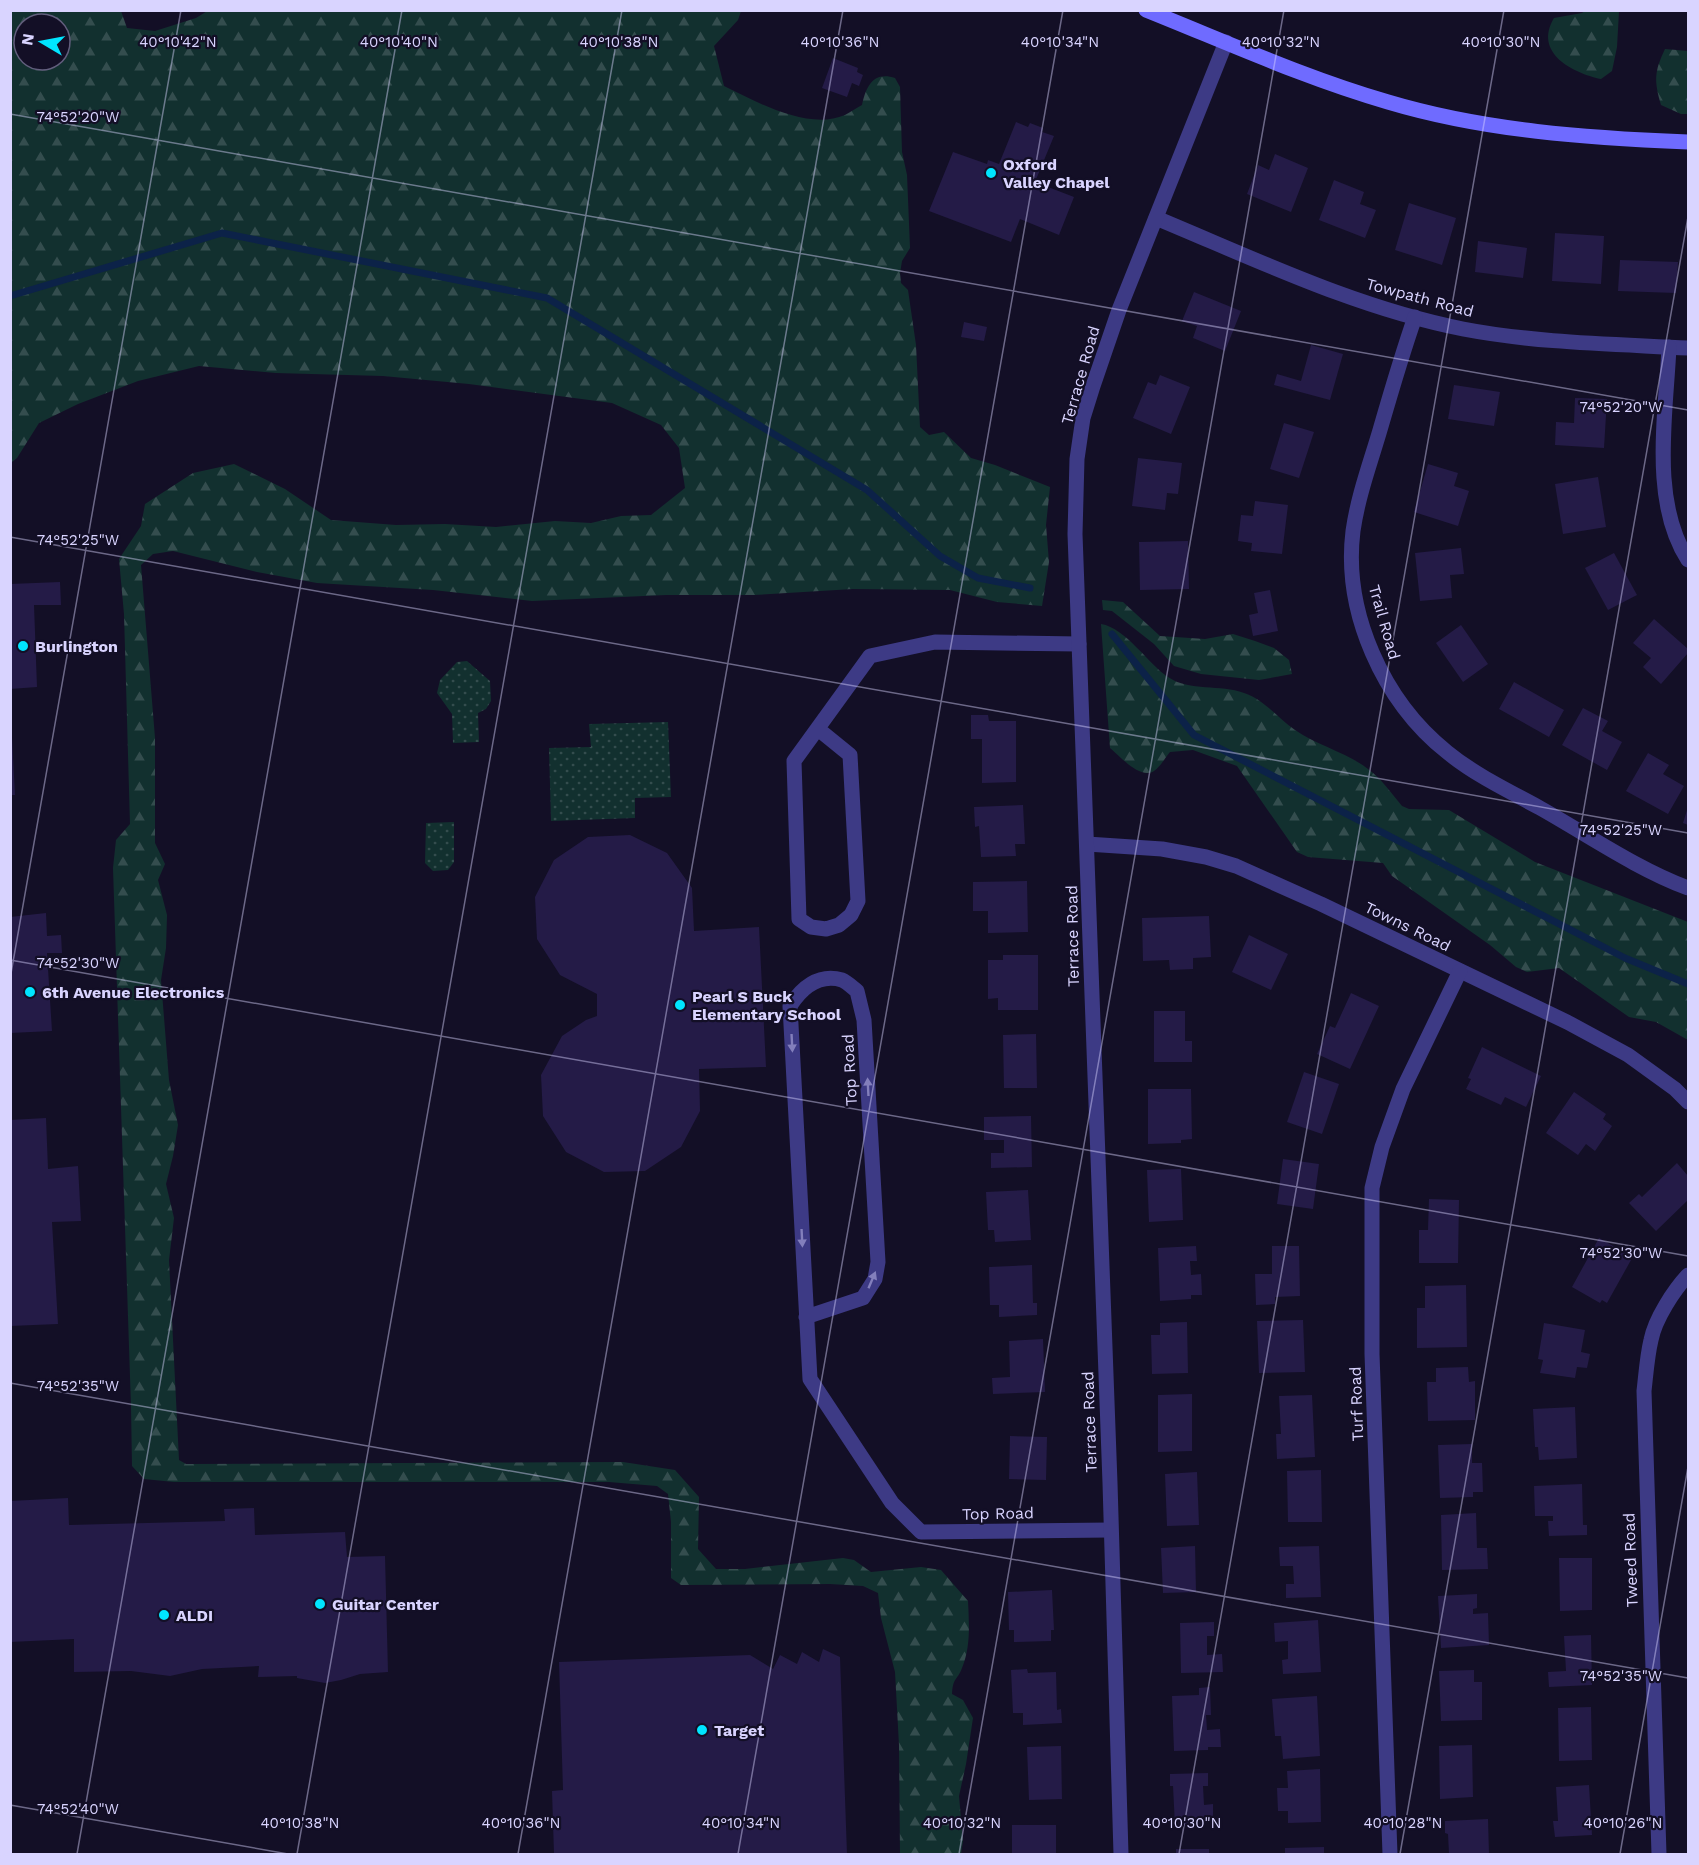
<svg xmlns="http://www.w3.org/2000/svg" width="1699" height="1865" font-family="'Work Sans',sans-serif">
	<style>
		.forest { fill: url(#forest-firs); fill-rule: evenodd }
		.park { fill: url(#park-dots) }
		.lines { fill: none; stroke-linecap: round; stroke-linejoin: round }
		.stream { stroke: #0c2248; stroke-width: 7 }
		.building { fill: #241b47 }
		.street { stroke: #3d3a85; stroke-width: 15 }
		.secondary { stroke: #6f6bff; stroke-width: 15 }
		.oneway { fill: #837fbc }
		.ticks { fill: none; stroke: #d9d4ff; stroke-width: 1.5; stroke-opacity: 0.45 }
		.poi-dot { fill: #00e5ff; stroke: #130f26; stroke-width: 2 }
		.labels { text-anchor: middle; stroke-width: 4.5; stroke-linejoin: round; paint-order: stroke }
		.poi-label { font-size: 16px; font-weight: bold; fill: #d9d4ff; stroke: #130f26; text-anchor: start }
		.street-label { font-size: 16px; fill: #d9d4ff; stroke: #130f26 }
		.ticks-label { font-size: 15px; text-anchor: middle; fill: #d9d4ff; stroke: #130f26; stroke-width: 4.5; stroke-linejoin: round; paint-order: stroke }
	</style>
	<defs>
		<pattern id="forest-firs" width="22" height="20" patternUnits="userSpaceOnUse" patternTransform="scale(1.5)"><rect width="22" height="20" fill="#12302f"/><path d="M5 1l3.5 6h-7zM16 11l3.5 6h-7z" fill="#344d4e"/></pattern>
		<pattern id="park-dots" width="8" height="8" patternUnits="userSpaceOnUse" patternTransform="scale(1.5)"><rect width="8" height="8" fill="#12302f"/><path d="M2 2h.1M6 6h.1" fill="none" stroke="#344d4e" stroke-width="1.8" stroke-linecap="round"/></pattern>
	</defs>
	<rect width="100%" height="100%" fill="#130f26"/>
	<g class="forest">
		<path d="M209,10l532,1 -3,9 -24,26 10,40c33,16 84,45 121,29 6,-3 11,-7 17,-10 4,-18 11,-34 33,-27l5,9 2,65 5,23 3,73 -8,13 -2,12 1,10 7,7 8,55 4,82 9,8 15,-3 27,26 24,7 55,22 -4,38 3,37 -7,44 -45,-4 -47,-12 -97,-1 -99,6h-88l-134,6 -99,-11 -116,-7 -60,-11 -84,-21 -20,3 -12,11 14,173v105l10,21 -7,16 9,35 -1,33 -5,32 8,100 9,45 -5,31 -7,28 8,34 -5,42 10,200 7,4 437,-2 52,8 24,27 -1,52 18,20h29l98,-11 11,2 17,12 50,-5 20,3 27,31c1,22 3,45 -6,67 -5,13 -9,9 -10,26l11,6 10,18 -7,46 -7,32 4,45 -2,13h-61l-1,-109 -4,-73 -14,-54 -3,-25 -15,-7 -33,-2 -149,1 -10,-7v-56l-3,-28 -11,-8 -48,-4h-435l-30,-3 -12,-13 -1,-60 -18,-538 3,-28 14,-16 -6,-210 -5,-55 22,-33 4,-22 48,-31 41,-9 51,25 46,31 65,5 49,-1 51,3 59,-6 36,2 30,-7 30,-1 34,-27 -6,-40 -18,-23 -49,-22 -143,-19 -86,-8 -107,-3 -77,-7 -61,15 -60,23 -39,19 -22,35 -6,5v-452h110l6,17 28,3 41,-13zM24,24h36v36h-36z"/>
		<path d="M1585,11h34l-2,36 -5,24 -11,8c-28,-6 -68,-26 -47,-61l28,-5z"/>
		<path d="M1665,49l23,2v63h-7l-20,-9c-7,-24 -7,-33 4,-56z"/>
		<polygon points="1102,600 1123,602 1160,636 1205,639 1233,634 1255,641 1274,648 1289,660 1292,674 1259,680 1201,674 1174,666 1154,644 1112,611 1103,610"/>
		<path d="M1101,624c25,4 47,40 67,53 22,15 52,7 76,16 21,7 33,25 51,37 23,16 51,22 73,39 13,9 24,25 34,37l7,3 40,1 86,52 153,60v118l-32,-18 -27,-5 -70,-49 -32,4 -11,-5 -26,-22 -98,-69 -9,-13 -75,-6 -11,-5 -60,-86 -44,-16 -23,2c-5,6 -10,15 -16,19 -14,9 -34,-15 -44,-23z"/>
	</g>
	<g class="park">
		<polygon points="467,661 490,681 491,701 486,709 478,713 479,742 453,743 452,714 437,693 440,680 457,662"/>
		<polygon points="668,722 671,797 635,798 635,818 551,821 549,748 591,747 589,724"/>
		<polygon points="454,822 454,862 448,870 433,871 425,863 426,823"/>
	</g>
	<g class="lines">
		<g class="stream">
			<polyline points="10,296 222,233 547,298 867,490 940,556 978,578 1030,588"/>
			<polyline points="1112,634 1194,735 1625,958 1688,984"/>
		</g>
	</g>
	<g class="building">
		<polygon points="833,58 858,68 857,72 863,75 859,86 852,83 847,97 822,88"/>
		<polygon points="1016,122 1028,127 1030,123 1043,128 1042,132 1054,136 1035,182 1074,197 1059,235 1020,219 1011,242 929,211 953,152 987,164 988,160 999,164"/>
		<polygon points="1275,154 1308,168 1291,212 1247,194 1258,165 1269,170"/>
		<polygon points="1334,180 1364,192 1360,204 1376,210 1365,238 1319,220"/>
		<polygon points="1409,203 1456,218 1442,265 1395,250"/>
		<polygon points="1555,233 1604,236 1601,284 1552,281"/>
		<polygon points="1478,241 1527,248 1523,278 1475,272"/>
		<polygon points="1620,260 1678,262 1676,293 1618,291"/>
		<polygon points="1194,292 1241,311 1225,351 1193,338 1197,326 1182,321"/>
		<polygon points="964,322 987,327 984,341 961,337"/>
		<polygon points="1311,345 1343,354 1330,400 1274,385 1277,374 1301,381"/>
		<polygon points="1160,375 1190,387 1171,434 1133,418 1148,382 1156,385"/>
		<polygon points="1454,385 1500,392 1494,426 1448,419"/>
		<polygon points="1575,398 1607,399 1604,448 1555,445 1556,422 1574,423"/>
		<polygon points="1284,423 1314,432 1299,478 1270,469"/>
		<polygon points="1138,458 1182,463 1178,494 1167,493 1165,510 1132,506"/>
		<polygon points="1428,464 1458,473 1454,486 1469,491 1458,526 1414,512"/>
		<polygon points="1598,477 1606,527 1563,534 1555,484"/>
		<polygon points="1255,501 1288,505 1282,554 1251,551 1252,543 1238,541 1241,515 1253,516"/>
		<polygon points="1188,541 1189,589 1140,590 1139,542"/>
		<polygon points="1461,548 1464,574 1450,575 1452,598 1420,601 1415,553"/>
		<polygon points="1614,553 1637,595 1608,610 1585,568"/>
		<polygon points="60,582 61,605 34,605 37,687 10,689 10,584"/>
		<polygon points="1270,590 1278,631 1253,636 1249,615 1258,613 1254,593"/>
		<polygon points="1654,619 1688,649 1688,653 1661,684 1643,667 1651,658 1633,643"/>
		<polygon points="1461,625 1488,664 1463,682 1436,643"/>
		<polygon points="1514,682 1564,710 1549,737 1499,709"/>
		<polygon points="1583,708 1608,721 1602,731 1622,742 1607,770 1562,745"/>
		<polygon points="971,715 988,715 989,721 1016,721 1016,782 982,783 982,739 971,739"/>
		<polygon points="10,737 12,737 15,795 10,795"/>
		<polygon points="1648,753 1669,765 1663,774 1684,786 1668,814 1626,791"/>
		<polygon points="1023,805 1025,844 1015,844 1016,856 981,857 979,826 975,827 974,807"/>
		<polygon points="1688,807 1688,825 1683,823"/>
		<polygon points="630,835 667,853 692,888 694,931 759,927 766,1067 699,1069 700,1111 681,1147 645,1171 604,1172 566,1152 543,1116 541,1075 562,1036 586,1020 597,1016 597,994 560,975 537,939 535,897 554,860 588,837"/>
		<polygon points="1027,881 1028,932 988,933 988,911 973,911 973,882"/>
		<polygon points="46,913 47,936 61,935 62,953 47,953 52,1031 10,1033 10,917"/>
		<polygon points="1209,916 1211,957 1193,958 1193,969 1170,970 1169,960 1143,961 1142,918"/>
		<polygon points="1249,935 1288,954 1271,990 1232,972"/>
		<polygon points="1003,955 1038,955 1038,1010 998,1010 998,998 988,999 988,960 1003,960"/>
		<polygon points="1351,993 1379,1006 1350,1069 1317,1054 1330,1026 1335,1028"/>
		<polygon points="1154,1011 1185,1011 1185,1041 1192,1041 1192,1062 1154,1062"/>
		<polygon points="1036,1034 1037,1088 1004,1088 1003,1035"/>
		<polygon points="1482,1047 1541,1076 1526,1107 1505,1097 1501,1105 1466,1089 1471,1079 1468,1078"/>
		<polygon points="1304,1072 1339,1084 1322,1134 1287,1122"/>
		<polygon points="1148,1089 1191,1089 1192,1139 1181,1140 1181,1143 1148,1144"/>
		<polygon points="1574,1092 1606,1114 1603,1119 1612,1126 1595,1151 1586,1144 1578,1155 1546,1133"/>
		<polygon points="1031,1116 1032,1167 991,1168 991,1153 1004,1153 1004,1140 984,1140 984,1117"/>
		<polygon points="46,1118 48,1169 78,1166 81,1221 52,1222 58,1324 10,1326 10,1120"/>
		<polygon points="1283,1159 1319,1164 1313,1209 1277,1204"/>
		<polygon points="1677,1163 1688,1176 1688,1200 1656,1231 1629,1203 1639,1194 1642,1197"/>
		<polygon points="1181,1169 1183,1220 1149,1222 1147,1170"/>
		<polygon points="1028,1190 1031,1240 995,1242 994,1230 988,1230 986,1192"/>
		<polygon points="1429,1199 1459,1200 1458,1263 1419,1263 1419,1230 1428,1230"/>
		<polygon points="1599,1238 1627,1254 1625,1257 1631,1260 1607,1303 1602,1300 1600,1303 1572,1287"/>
		<polygon points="1196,1246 1197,1261 1190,1261 1191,1275 1201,1274 1202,1295 1191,1295 1191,1299 1160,1301 1158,1248"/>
		<polygon points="1272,1246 1299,1246 1300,1296 1275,1297 1275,1304 1256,1305 1255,1274 1272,1274"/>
		<polygon points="1032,1265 1033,1303 1037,1303 1037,1315 999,1317 999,1305 990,1305 989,1267"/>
		<polygon points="1466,1285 1467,1347 1417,1348 1417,1308 1425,1308 1425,1286"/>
		<polygon points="1303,1320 1305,1372 1259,1373 1257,1321"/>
		<polygon points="1187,1322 1188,1373 1152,1374 1151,1335 1160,1335 1160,1323"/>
		<polygon points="1544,1323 1585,1330 1581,1352 1590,1354 1587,1368 1577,1367 1575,1378 1540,1373 1543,1360 1538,1359"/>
		<polygon points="1043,1339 1045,1392 993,1394 992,1378 1010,1377 1009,1341"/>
		<polygon points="1468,1367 1469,1382 1475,1381 1475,1420 1428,1421 1427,1382 1436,1382 1436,1368"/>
		<polygon points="1192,1394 1192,1451 1158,1452 1158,1395"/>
		<polygon points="1312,1395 1315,1457 1277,1459 1276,1434 1281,1434 1279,1396"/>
		<polygon points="1575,1407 1577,1458 1539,1460 1538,1447 1535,1447 1533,1409"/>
		<polygon points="1010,1436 1047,1437 1046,1480 1009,1479"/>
		<polygon points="1472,1444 1472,1463 1482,1463 1483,1492 1473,1492 1473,1497 1440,1498 1438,1445"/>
		<polygon points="1321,1470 1322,1522 1288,1522 1287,1471"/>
		<polygon points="1197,1472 1199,1525 1167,1526 1165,1474"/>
		<polygon points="1582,1484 1583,1525 1587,1525 1587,1535 1549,1536 1548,1521 1553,1521 1553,1516 1535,1516 1534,1486"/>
		<polygon points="68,1498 69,1525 225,1521 224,1509 254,1508 255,1535 345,1532 347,1557 385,1556 388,1672 360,1674 341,1680 325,1683 297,1678 297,1676 258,1677 259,1666 202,1669 170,1676 131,1671 74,1672 74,1639 10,1642 10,1501"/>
		<polygon points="1476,1513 1477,1548 1487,1548 1488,1569 1442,1570 1441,1515"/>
		<polygon points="1195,1546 1196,1592 1163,1593 1161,1548"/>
		<polygon points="1319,1546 1321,1597 1286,1598 1286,1584 1294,1584 1293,1566 1280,1566 1279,1547"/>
		<polygon points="1559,1558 1592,1558 1592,1610 1560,1611"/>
		<polygon points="1052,1590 1054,1630 1051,1630 1051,1641 1014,1642 1014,1630 1009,1630 1008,1592"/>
		<polygon points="1477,1594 1477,1608 1473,1609 1473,1614 1488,1613 1489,1645 1441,1648 1438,1596"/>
		<polygon points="1318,1620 1321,1672 1283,1674 1282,1660 1288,1659 1288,1641 1275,1642 1274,1623"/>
		<polygon points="1214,1622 1214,1636 1207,1636 1207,1655 1222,1654 1223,1672 1181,1673 1180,1623"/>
		<polygon points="1591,1635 1592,1685 1549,1687 1548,1672 1566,1671 1564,1636"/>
		<polygon points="823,1649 840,1657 847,1854 554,1854 552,1791 563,1790 559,1662 750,1655 773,1669 780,1655 797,1664 802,1652 819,1662"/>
		<polygon points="1027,1669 1028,1673 1056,1672 1057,1710 1061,1709 1062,1723 1023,1725 1023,1713 1013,1713 1011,1670"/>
		<polygon points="1474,1670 1474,1682 1482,1682 1482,1720 1441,1721 1439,1671"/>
		<polygon points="1210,1687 1211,1715 1206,1715 1207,1730 1220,1729 1221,1747 1208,1747 1208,1750 1174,1751 1172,1696 1199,1695 1199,1688"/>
		<polygon points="1317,1696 1320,1756 1283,1759 1281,1736 1275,1736 1272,1699"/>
		<polygon points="1591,1707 1592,1760 1559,1761 1558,1708"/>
		<polygon points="1472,1745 1473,1797 1440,1799 1439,1746"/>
		<polygon points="1061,1746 1062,1799 1029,1800 1027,1747"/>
		<polygon points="1320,1769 1321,1822 1288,1823 1288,1811 1278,1811 1277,1788 1288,1788 1287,1771"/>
		<polygon points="1208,1773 1208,1786 1203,1786 1204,1805 1213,1804 1213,1820 1205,1820 1205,1825 1175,1826 1173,1786 1170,1786 1170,1774"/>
		<polygon points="1589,1785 1592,1835 1555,1837 1553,1821 1558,1821 1556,1787"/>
		<polygon points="1488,1819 1489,1854 1449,1854 1448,1834 1445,1833 1445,1821"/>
		<rect x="1012" y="1825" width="44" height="29"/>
		<polygon points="1324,1847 1324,1854 1285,1854 1285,1848"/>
		<rect x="1176" y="1849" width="33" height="5"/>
	</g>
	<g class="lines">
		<g class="street">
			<path d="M1156,218c99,41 200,90 307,111 73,14 151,15 225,19"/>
			<path d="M1415,317c-13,37 -24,75 -35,113 -10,34 -22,66 -27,101 -10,81 30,170 94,221 28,23 62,39 93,56 48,27 97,61 148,80"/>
			<path d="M1669,347c-3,68 -19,154 19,213"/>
			<polyline points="818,729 850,755 858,901 851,915 839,925 826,929 811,927 799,919 794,761 870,656 935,642 1079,644"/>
			<polyline points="1087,844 1162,849 1206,857 1236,866 1321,904 1567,1022 1628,1055 1675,1089 1688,1102"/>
			<path d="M806,1317l57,-19 12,-19 3,-17 -14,-242 -7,-29c-4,-3 -10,-9 -15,-11 -24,-7 -41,9 -52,26l20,373 82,124 29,29 189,-2"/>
			<polyline points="1121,1854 1110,1483 1075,534 1077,459 1083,418 1093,386 1119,310 1226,42"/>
			<polyline points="1390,1854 1372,1354 1372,1188 1382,1147 1403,1089 1460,971"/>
			<path d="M1659,1854l-15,-463c2,-17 3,-34 7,-51 4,-21 23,-50 37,-65"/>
		</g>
		<path class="secondary" d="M1146,10c80,32 159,68 242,92 97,29 200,36 300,40"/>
	</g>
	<defs><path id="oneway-solid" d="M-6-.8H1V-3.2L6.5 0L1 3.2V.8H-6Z" transform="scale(1.5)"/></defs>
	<g class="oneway">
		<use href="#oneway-solid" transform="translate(792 1043) rotate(87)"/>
		<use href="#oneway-solid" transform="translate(868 1087) rotate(-93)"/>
		<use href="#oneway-solid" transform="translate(802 1238) rotate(87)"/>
		<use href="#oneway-solid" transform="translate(872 1280) rotate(-67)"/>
	</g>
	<path class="ticks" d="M10,114l1678,296M10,537l1678,296M10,960l1678,296M10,979l171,-969M10,1383l1678,295M10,1805l278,49M77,1854l325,-1844M297,1854l325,-1844M518,1854l325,-1844M738,1854l325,-1844M959,1854l325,-1844M1179,1854l325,-1844M1400,1854l288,-1637M1620,1854l68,-387"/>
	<g class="poi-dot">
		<circle cx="991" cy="173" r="6"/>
		<circle cx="23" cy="646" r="6"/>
		<circle cx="30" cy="992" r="6"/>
		<circle cx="680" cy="1005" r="6"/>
		<circle cx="320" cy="1604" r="6"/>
		<circle cx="164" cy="1615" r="6"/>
		<circle cx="702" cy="1730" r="6"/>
	</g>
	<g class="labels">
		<g class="poi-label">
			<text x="1003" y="170">Oxford<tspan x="1003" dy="18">Valley Chapel</tspan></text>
			<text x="35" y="652">Burlington</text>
			<text x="42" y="998">6th Avenue Electronics</text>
			<text x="692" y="1002">Pearl S Buck<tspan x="692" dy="18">Elementary School</tspan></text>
			<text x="332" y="1610">Guitar Center</text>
			<text x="176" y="1621">ALDI</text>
			<text x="714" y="1736">Target</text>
		</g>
		<g class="street-label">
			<text transform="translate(1420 297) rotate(15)" y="6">Towpath Road</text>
			<text transform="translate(1080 375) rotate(-74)" y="6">Terrace Road</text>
			<text transform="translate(1385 622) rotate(74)" y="6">Trail Road</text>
			<text transform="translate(1408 926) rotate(26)" y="6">Towns Road</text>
			<text transform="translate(1072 936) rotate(-91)" y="6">Terrace Road</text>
			<text transform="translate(849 1070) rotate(-93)" y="6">Top Road</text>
			<text transform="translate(1356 1404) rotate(-92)" y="6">Turf Road</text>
			<text transform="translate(1089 1422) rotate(-92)" y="6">Terrace Road</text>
			<text transform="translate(998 1513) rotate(-1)" y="6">Top Road</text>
			<text transform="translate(1630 1560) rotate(-92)" y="6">Tweed Road</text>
		</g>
	</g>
	<g class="ticks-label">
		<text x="178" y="47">40°10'42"N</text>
		<text x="399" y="47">40°10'40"N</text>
		<text x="619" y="47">40°10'38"N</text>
		<text x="840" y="47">40°10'36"N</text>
		<text x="1060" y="47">40°10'34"N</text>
		<text x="1281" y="47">40°10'32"N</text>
		<text x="1501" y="47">40°10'30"N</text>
		<text x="78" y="122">74°52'20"W</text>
		<text x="1621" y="412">74°52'20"W</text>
		<text x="78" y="545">74°52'25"W</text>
		<text x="1621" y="835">74°52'25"W</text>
		<text x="78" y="968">74°52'30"W</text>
		<text x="1621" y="1258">74°52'30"W</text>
		<text x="78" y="1391">74°52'35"W</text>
		<text x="1621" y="1681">74°52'35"W</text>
		<text x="78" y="1814">74°52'40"W</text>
		<text x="300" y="1828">40°10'38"N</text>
		<text x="521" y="1828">40°10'36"N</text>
		<text x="741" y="1828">40°10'34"N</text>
		<text x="962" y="1828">40°10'32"N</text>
		<text x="1182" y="1828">40°10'30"N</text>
		<text x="1403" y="1828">40°10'28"N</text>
		<text x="1623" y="1828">40°10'26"N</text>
	</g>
	<rect width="1699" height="1865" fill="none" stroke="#d9d4ff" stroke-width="24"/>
	<g transform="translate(42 42) rotate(280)"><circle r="28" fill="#130f26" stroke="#625e7d" stroke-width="1.5"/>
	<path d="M0-4.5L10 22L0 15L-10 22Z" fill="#00e5ff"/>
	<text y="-9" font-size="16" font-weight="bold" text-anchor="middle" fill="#d9d4ff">N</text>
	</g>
</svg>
